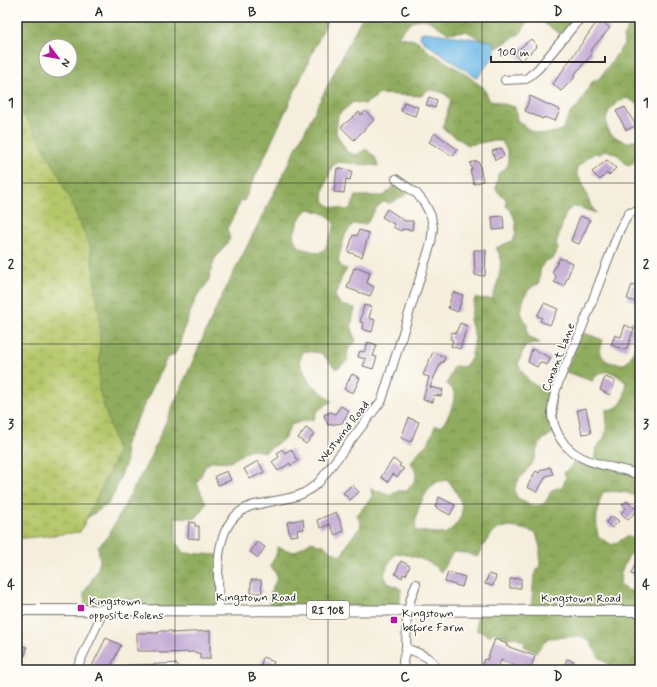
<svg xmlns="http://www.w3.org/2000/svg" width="657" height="687" font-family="Mynerve,sans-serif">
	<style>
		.forest { fill: url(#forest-crowns); stroke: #5e6c44; fill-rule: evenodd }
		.wetland { fill: url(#wetland-marsh); stroke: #70794a }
		.water { fill: #6db9e6; stroke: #4c7288 }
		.building { fill: #c1a7d3 }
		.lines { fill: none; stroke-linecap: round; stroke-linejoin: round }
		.minor-casing { stroke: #726f69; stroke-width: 10 }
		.major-casing { stroke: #726f69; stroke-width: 12 }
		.minor { stroke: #fff; stroke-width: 8 }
		.major { stroke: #fff; stroke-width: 10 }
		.grid { fill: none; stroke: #2b2b2b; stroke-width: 1; stroke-opacity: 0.55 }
		.poi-dot { fill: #b5179e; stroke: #fdfcf7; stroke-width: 1.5 }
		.labels { text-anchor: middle; stroke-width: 3.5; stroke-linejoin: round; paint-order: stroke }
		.shield { fill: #fdfcf7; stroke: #6a6a68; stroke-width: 1 }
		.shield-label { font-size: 11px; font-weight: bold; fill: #2b2b2b }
		.street-label { font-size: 12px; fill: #2b2b2b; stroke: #fdfcf7 }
		.poi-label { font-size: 12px; fill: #2b2b2b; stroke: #fdfcf7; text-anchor: start }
		.neatline { fill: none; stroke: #2b2b2b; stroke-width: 1.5 }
		.grid-label { font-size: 13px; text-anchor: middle; font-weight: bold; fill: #2b2b2b }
	</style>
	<defs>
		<pattern id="forest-crowns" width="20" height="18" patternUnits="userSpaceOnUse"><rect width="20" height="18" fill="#90ac5e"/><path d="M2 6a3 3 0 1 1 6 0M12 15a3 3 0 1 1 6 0" fill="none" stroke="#768c4e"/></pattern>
		<pattern id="wetland-marsh" width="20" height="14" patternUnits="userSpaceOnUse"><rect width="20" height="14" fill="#b6c76a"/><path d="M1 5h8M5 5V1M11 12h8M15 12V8" fill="none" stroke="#9dab5c"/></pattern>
	</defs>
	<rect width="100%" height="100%" fill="#fdfcf7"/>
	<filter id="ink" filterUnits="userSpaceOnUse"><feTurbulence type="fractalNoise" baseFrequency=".025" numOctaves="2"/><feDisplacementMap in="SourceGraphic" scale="8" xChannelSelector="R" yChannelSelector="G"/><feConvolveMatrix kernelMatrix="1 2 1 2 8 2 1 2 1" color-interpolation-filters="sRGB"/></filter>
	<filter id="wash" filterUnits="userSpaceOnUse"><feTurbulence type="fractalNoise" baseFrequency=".012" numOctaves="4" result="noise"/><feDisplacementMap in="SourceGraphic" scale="16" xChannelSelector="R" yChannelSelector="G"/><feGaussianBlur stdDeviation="0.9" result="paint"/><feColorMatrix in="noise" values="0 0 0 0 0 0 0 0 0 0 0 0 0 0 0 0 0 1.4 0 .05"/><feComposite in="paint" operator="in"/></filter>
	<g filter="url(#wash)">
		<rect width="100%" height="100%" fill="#f5eedc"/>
		<g class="forest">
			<path d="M17,17h312l-85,184h-3l-14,28 3,10 -16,21 -6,22 -12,16 -13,33 -4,16 -5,8 -7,3 -42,86 1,18 -12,32 -6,10 -21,14 -18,-10 -52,9zM46,46h24v24h-24z"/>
			<path d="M362,17h219l-16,20 -27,-18 -11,3 -6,11 -24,15 -31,-17 -18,2c-23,-16 -30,-22 -50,3l20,5 10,10 33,20 23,17 5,12 26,7 2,13c17,15 23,17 45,10l9,-18 6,-4 15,-26 8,-4 24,-34 -1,-9 3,-1c2,-9 4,-17 14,-17v33l-8,15 4,8 4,2v30l-13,-7c-17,6 -26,19 -17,36 15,7 14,12 30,4 0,12 1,22 -12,28l-10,-11 -12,-5 -6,4 -6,-1 -17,14v8c10,12 8,24 19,38l-22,-7 -8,6 -10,32 2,5 -5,10c-14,1 -13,14 -14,25 -14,4 -16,16 -18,29l6,11v8l2,5 11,6c-17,-1 -16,7 -22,21 9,19 18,23 36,30l3,37c-5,3 -12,6 -16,11 -6,7 -4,12 -8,19 -4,10 -20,20 -18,32 2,8 19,15 26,12 6,-2 8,-11 11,-15l11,-4 3,-9 -2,-5 5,-3 9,-13 16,6 2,-14 8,-10 3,-9 -1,-19c17,-1 19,-12 20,-27 -12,-12 -23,-17 -34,-2l-26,-9 16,-40 21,8 -3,12c5,12 13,11 25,12 8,-8 13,-20 14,-33l-8,-9h9v146l-3,5 3,2v24c-12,-8 -23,-8 -37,-7 -6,17 -8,25 -5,44l14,9 16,-9 12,3v14l-6,-1 -5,3 -8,17 -1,13 6,5 14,2v78h-25l-16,-13 -9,-15 -9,-6 -33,2 -12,14 -12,-6 1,-4 -9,-5 -8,1 -14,-6 -5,4 -5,-4 -7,-1v-20h54l3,-36 6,-10v-17l-4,-15c-36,-11 -41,-9 -59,24l-11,-4 -13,-1 -12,20c-12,-13 -28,-16 -45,-19l-8,11 -4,11 4,8 13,6 -2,21h-130c1,-6 0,-14 2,-19 6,-12 9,-14 -1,-25l7,-13v-6l17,5 18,-11 5,4h7l3,4 14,7c4,-6 7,-14 12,-20 7,-10 11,-7 4,-21l15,-18 -1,-9 19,8 7,-5h10c9,-12 13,-15 3,-29 7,-6 10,-14 18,-18l7,-18h6c6,-6 14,-22 13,-32 0,-4 -4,-7 -7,-10l7,-18 10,1 7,-8 4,-21 -5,-18 5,-22 17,1c5,-14 14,-38 4,-51l18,-8c4,-12 2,-26 -8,-34v-7l-10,-9 2,-16 10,-8v-13l-6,-12h-12l-22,4 -26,-17 9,-27c-5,-9 -13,-10 -23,-11l-7,6 -41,-2 -15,10 -12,-2 -15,13 -2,18 11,19 9,3 10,-6 9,8 3,9 -39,-4 -7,4 -8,23 -1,10 6,7 17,4 5,-2 5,-12h28l14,-15 10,5 -2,9 -16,8 -7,-1 -6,5 -11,17h-13l-8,11 -7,25 3,7 6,2 -5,8 -7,19 6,9 14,3 -4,17 5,17 -8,8 -1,11 -11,8 -15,-16 -17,-2 -5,10 10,21 23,19 -15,10 -3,8c-8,1 -15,3 -23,6l-6,13 -20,14 -15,-3 -20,13 -17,-1 -7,4 -9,18 9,21 -10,14 -20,-1v24l8,12 36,2 -1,52 -134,3 -1,-17 13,-22 3,-10 -2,-15 9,-8 42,-78 69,-156zM309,209c11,3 21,5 26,15l-10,25 -6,4c-14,-4 -21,-3 -26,-17 4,-10 6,-22 16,-27zM448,480c16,22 22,36 -3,54l-29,-3c-3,-15 7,-39 20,-48 2,-2 8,-2 12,-3z"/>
		</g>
		<polygon class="wetland" points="17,112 25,116 57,171 90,246 100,322 99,390 118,453 80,532 17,539"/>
		<polygon class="water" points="425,32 491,41 495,44 495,55 477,78 424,42 420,38 421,33"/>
		<g id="blocks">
			<g class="building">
				<polygon points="599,19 610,28 590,51 593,53 573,76 575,77 561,91 553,84"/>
				<polygon points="531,39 537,46 521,61 514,53"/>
				<polygon points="530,96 560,110 555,121 544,117 543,119 525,111"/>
				<polygon points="429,97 437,100 435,108 426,105"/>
				<polygon points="404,102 418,107 415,116 401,111"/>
				<polygon points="625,107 636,126 626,130 616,111"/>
				<polygon points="366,111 374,120 354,140 341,127 359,112 361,115"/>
				<polygon points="435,133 457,149 453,156 429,142"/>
				<polygon points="501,148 504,156 495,160 492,151"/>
				<polygon points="607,160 616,168 609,175 607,173 600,180 592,172"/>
				<polygon points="477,161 478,163 479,162 483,181 474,184 470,170 472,170 470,163"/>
				<polygon points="337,168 352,171 350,180 346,179 344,193 334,192"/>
				<polygon points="387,209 405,221 413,221 412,230 402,229 401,231 393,227 394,224 382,217"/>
				<polygon points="503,216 504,229 493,230 492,217"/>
				<polygon points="580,216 590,220 579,244 571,241"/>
				<polygon points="359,230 369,233 362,257 348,252 353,235 357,236"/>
				<polygon points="474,250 486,250 485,276 475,275"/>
				<polygon points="560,258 573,263 564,286 554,282 556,277 552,272"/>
				<polygon points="357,267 370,272 367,283 374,287 370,296 347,288 354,268 356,269"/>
				<polygon points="632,285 640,288 638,303 627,299"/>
				<polygon points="453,292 463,295 458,312 448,308"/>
				<polygon points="544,303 558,309 550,325 540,321 542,318 537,316"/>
				<polygon points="364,305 372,307 369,318 375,320 372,332 362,329 363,323 360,322"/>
				<polygon points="460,323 467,326 460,349 451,346 453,340 450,339 452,332 456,333"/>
				<polygon points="625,325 634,329 626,350 611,345 615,335 621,337"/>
				<polygon points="368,342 377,345 373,356 377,357 373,369 363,366 366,359 358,357 360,351 364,352"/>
				<polygon points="532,349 551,358 547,365 540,362 537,367 528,362"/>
				<polygon points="433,352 445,357 443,363 441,362 430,387 443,390 441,396 434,395 433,402 423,400 429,377 423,375"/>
				<polygon points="352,374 360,378 353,393 344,389"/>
				<polygon points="605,377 615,381 610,395 600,390"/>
				<polygon points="341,406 349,411 342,423 328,425 324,415 331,412 335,414"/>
				<polygon points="586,408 591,433 582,434 577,410"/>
				<polygon points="409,418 419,422 411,442 401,438"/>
				<polygon points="306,428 314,434 306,444 298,438"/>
				<polygon points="282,449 285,453 291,449 298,461 291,466 290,463 278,471 272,462 279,457 277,453"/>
				<polygon points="393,459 401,464 399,466 404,469 397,477 393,474 388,482 381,477"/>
				<polygon points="258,461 264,472 250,479 244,469"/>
				<polygon points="550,467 553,474 546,476 537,492 527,487 536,471 539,473 541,470"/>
				<polygon points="227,471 231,480 218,485 215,476"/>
				<polygon points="352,485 359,492 350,500 343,493"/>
				<polygon points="439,497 455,505 450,515 435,507"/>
				<polygon points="627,501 637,510 628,520 621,513 626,508 622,505"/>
				<polygon points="336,512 344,531 335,535 330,524 321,528 317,520"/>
				<polygon points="612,516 619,521 612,528 606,522"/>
				<polygon points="303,519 304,529 297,530 298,535 290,536 287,522"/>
				<polygon points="189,522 195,523 195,526 199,526 199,539 188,538"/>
				<polygon points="257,542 265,547 258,558 250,552"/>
				<polygon points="640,551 640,577 631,574"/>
				<polygon points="401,561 410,566 406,575 403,574 402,578 395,574"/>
				<polygon points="448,572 465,577 462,587 445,582"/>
				<polygon points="489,574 496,576 493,586 485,584"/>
				<polygon points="521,578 521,588 510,588 510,579"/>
				<polygon points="251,580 261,580 262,593 251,593"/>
				<polygon points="159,631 172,631 172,633 210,631 210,659 200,659 200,653 196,653 196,652 159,653 159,651 137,651 137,633 159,633"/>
				<polygon points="106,638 121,645 109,670 90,670"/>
				<polygon points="495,639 507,644 506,646 535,656 530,670 514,670 515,666 501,660 497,670 480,670 484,659 487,660"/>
				<polygon points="19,646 27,647 25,656 17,655"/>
				<polygon points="263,657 274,662 271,670 260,669"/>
				<polygon points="567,659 574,661 571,668 564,666"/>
			</g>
		</g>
	</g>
	<g filter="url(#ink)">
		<use href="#blocks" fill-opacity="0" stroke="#726f69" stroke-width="1"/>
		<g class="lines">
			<g class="minor-casing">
				<g id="minor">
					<polyline points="505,80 526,79 538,69 581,17"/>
					<path d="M640,211l-11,2 -9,16c-15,37 -28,75 -43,111 -9,22 -23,45 -25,69 -1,12 5,26 13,36 19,21 50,21 75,30"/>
					<path d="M219,610c-1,-33 -8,-89 32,-104 6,-2 12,-2 18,-4 23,-5 31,-3 50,-20l63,-82 49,-157 2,-15 -2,-12 -6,-12 -8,-10 -21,-15"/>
					<polyline points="409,611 410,601 416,584"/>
					<path d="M406,648c11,5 28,9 30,22"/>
					<polyline points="76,670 103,612"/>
					<polyline points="126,670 174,668 173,670"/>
					<polyline points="404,670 403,661 406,648 407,611"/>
				</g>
			</g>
			<g class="major-casing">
				<polyline id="major" points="17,610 640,611"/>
			</g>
			<use href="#minor" class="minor"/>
			<use href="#major" class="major"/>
		</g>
	</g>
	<path class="grid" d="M175,17v653M328,17v653M482,17v653M17,183h623M17,344h623M17,504h623"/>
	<g class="poi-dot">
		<rect x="77" y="604" width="8" height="8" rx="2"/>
		<rect x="390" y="616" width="8" height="8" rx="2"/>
	</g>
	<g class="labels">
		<rect class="shield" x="307" y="601" width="42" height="18" rx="3"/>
		<g class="shield-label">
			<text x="328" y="614">RI 108</text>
		</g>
		<g class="street-label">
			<text transform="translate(558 357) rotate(-69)" y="4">Conant Lane</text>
			<text transform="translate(343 432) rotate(-52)" y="4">Westwind Road</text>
			<text x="256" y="601">Kingstown Road</text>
			<text x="581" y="602">Kingstown Road</text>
		</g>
		<g class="poi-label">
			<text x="89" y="605">Kingstown<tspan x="89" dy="14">opposite Rolens</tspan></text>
			<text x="402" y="617">Kingstown<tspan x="402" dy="14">before Farm</tspan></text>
		</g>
	</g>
	<rect width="657" height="687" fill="none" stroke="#fdfcf7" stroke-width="44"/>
	<g transform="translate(58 58) rotate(122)"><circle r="19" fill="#fdfcf7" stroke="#a9a8a5"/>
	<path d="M0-3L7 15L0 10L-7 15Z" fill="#b5179e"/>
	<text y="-6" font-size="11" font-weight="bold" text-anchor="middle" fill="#2b2b2b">N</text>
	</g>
	<path d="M491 56v6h114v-6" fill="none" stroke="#2b2b2b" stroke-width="2"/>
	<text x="497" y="56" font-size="12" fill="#2b2b2b" stroke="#fdfcf7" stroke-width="3" paint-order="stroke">100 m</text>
	<rect x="22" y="22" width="613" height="643" class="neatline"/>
	<g class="grid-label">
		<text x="99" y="16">A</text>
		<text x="252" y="16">B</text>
		<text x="405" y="16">C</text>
		<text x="558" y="16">D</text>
		<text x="11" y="107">1</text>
		<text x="646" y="107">1</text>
		<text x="11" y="268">2</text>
		<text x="646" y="268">2</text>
		<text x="11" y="428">3</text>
		<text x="646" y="428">3</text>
		<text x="11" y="589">4</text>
		<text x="646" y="589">4</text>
		<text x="99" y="681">A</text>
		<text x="252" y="681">B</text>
		<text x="405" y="681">C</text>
		<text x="558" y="681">D</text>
	</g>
</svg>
